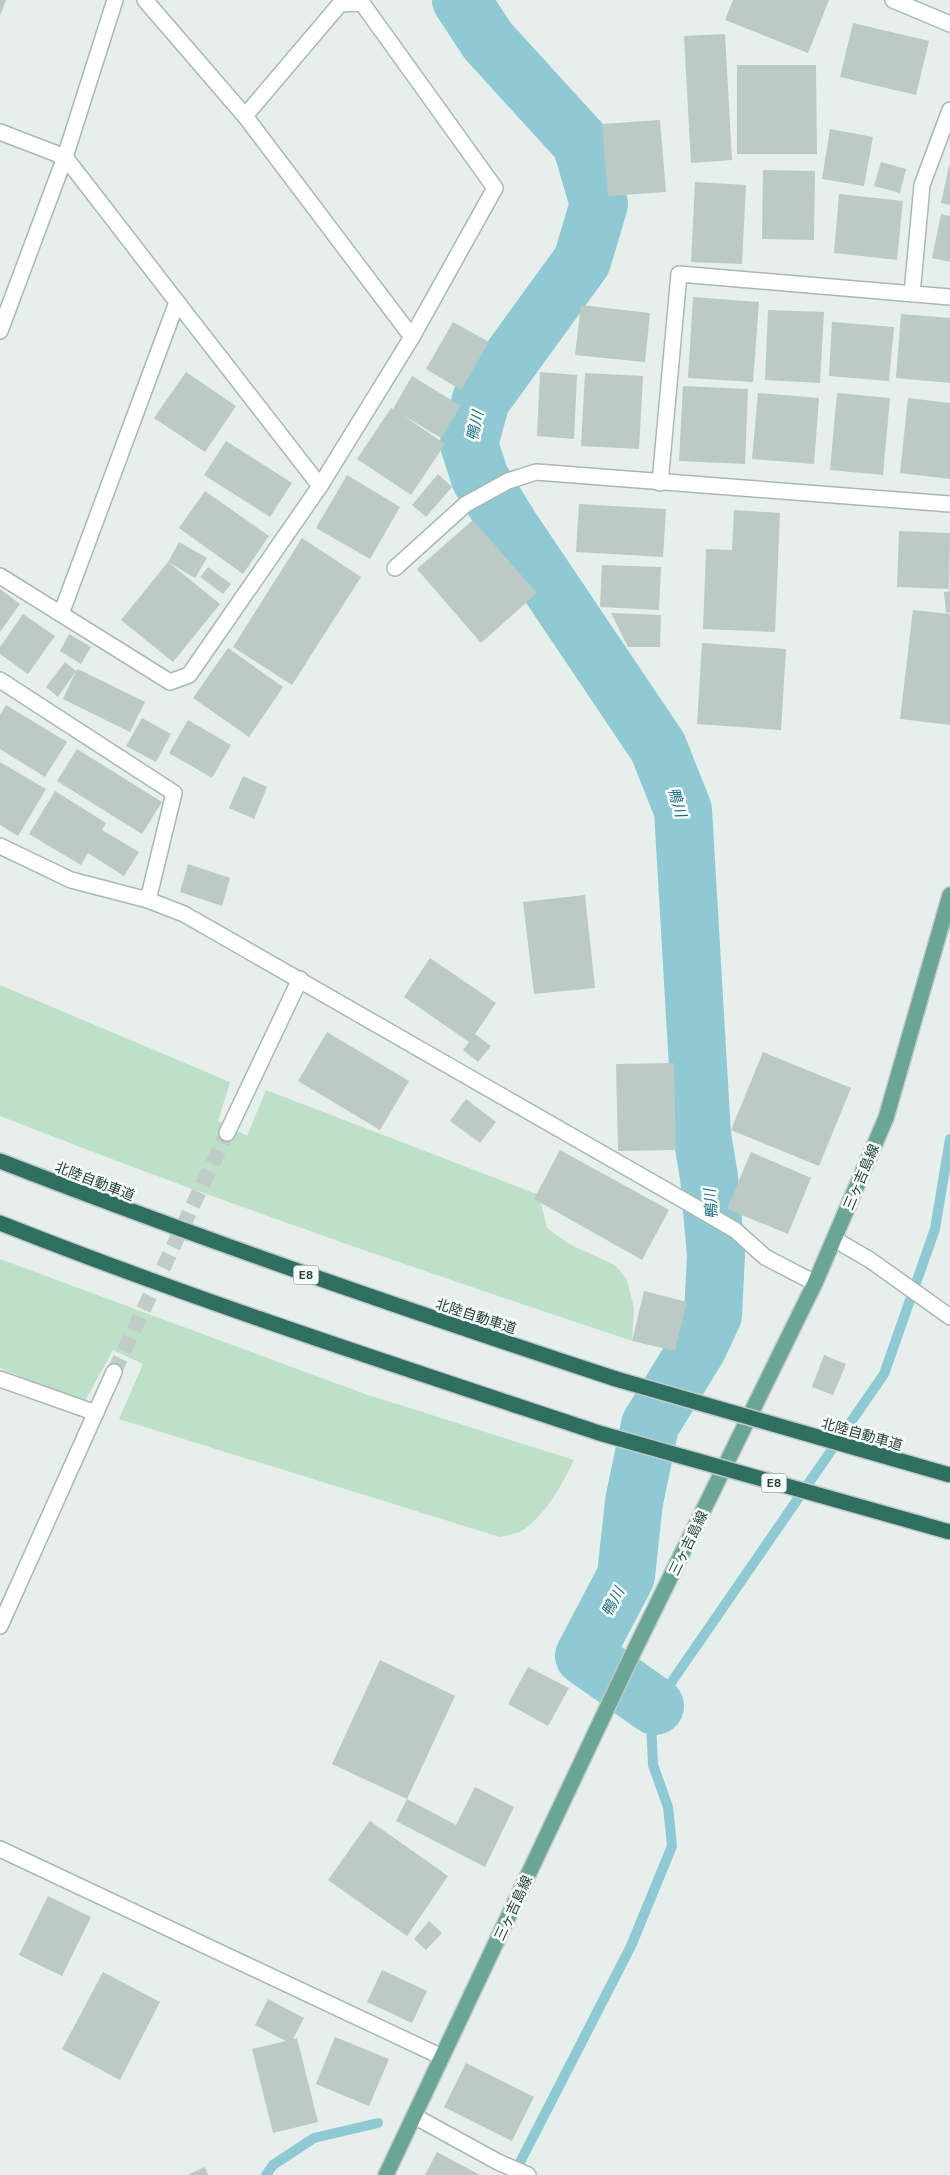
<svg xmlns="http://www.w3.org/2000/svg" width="950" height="2175" font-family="'DM Sans','Noto Sans JP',sans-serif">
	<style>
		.green { fill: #bfe0c8 }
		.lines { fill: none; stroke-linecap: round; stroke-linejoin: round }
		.stream { stroke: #8ec9d4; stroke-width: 10 }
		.river { stroke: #8ec9d4; stroke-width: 58 }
		.building { fill: #bbcac4 }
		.minor-tunnel { stroke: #bfccc8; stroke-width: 15; stroke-dasharray: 15 8; stroke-linecap: butt }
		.minor-casing { stroke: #a8b8b2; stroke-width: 18 }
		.major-casing { stroke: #c2cac8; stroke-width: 18 }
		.highway-casing { stroke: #c2cac8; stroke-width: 18 }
		.minor { stroke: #fff; stroke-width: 15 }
		.major { stroke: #6aa596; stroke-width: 15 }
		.highway { stroke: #2f6f62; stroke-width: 15 }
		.highway-bridge-casing { stroke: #c2cac8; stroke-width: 18; stroke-linecap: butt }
		.highway-bridge { stroke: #2f6f62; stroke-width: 15 }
		.labels { text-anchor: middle; stroke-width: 5; stroke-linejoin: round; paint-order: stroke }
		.shield { fill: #f7fbf9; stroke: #637a73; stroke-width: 1 }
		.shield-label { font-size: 12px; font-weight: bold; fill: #24423a }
		.street-label { font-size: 14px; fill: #24423a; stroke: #f7fbf9 }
		.water-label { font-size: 15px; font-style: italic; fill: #1c6f80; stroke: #f7fbf9 }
	</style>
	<rect width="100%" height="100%" fill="#e6efeb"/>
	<g class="green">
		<path d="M0,985l230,97 -12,39 29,15 19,-46 273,105 8,33 22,16 46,21 12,15 7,28 -2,33c-212,-71 -424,-143 -632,-225z"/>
		<path d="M0,1259l365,135 209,66c-11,23 -29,56 -51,70 -6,4 -16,5 -23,7l-381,-118 24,-55 -30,-14 -29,53 -84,-35z"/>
	</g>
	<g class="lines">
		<g class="stream">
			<polyline points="514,2174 631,1946 672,1846 668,1807 653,1765 651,1720 655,1706 884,1374 935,1229 950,1139"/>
			<polyline points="266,2175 273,2165 314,2138 378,2123"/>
		</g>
		<polyline class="river" points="461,0 488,41 581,143 599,204 582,261 481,400 469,444 480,478 510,527 658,747 683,810 702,1135 709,1177 716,1255 713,1315 698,1347 650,1425 634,1502 626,1576 584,1656 655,1706"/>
	</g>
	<g class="building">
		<polygon points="0,0 6,0 0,16"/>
		<polygon points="733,0 829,0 808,53 725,20"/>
		<polygon points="853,23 929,41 916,95 840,77"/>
		<polygon points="725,34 732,160 691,163 684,36"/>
		<polygon points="737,65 816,65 817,154 737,154"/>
		<polygon points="660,120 666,192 608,196 602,124"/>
		<polygon points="830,129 873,137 864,186 822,179"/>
		<polygon points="881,162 906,169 900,193 874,186"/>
		<polygon points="949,166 950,166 950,205 941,203"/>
		<polygon points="763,170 815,171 814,240 762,239"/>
		<polygon points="695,182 746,185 742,264 691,262"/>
		<polygon points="839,194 903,201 897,260 834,253"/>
		<polygon points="941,214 950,216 950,262 932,258"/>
		<polygon points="693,297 759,302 753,382 688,378"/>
		<polygon points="581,305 650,313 645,362 575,355"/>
		<polygon points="768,310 824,312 820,383 765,380"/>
		<polygon points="901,314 950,318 950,383 896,378"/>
		<polygon points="453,322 489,342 461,390 426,369"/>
		<polygon points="832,322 894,327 889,381 829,376"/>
		<polygon points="186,372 236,406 205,452 154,418"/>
		<polygon points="540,372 577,375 574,439 537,436"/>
		<polygon points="585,373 643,376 639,449 581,446"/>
		<polygon points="412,376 461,406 441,438 401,414 445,444 411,495 357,459 391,408 393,409"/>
		<polygon points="683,386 748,389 745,464 679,461"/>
		<polygon points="758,393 819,398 814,464 752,459"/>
		<polygon points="837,393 890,398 883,475 830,470"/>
		<polygon points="908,398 950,403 950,479 900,473"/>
		<polygon points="226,441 292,483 270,517 204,475"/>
		<polygon points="438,474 452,487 426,517 412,505"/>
		<polygon points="347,475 400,507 370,559 316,528"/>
		<polygon points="205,491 269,536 243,574 179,528"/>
		<polygon points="579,504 666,509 663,557 576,552"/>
		<polygon points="734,510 780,513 775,632 703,629 706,549 732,550"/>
		<polygon points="473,520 537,593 481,643 417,569"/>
		<polygon points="899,531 950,533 949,589 897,587"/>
		<polygon points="302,538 361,577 292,685 233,647"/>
		<polygon points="179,542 207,558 195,578 168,562 220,604 173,662 121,620 168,562"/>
		<polygon points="602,565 661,567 659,610 600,607"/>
		<polygon points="208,567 231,584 223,594 200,577"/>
		<polygon points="0,589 20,604 0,632"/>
		<polygon points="950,591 950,612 946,613 944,592"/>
		<polygon points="913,610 950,614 950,725 900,719"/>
		<polygon points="611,613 661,615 660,647 628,647"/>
		<polygon points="23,614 55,636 28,674 0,654 0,647"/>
		<polygon points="69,634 91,647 81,664 60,651"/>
		<polygon points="702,643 786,649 781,730 697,724"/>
		<polygon points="228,648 283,687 249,737 193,698"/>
		<polygon points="65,662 76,671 78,669 145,702 130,732 63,699 76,671 58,697 46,687"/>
		<polygon points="6,705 67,742 45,777 0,749 0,715"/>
		<polygon points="142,718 171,734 156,762 126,746"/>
		<polygon points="188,720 231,745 212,778 169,753"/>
		<polygon points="77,749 162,802 142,834 57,781"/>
		<polygon points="0,762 46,789 18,836 0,825"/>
		<polygon points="243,776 267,787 254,819 229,808"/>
		<polygon points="55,791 106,823 102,830 139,852 124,876 88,853 81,865 29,834"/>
		<polygon points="188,864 230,878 222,906 180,892"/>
		<polygon points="585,895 595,988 534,994 523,902"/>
		<polygon points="430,958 496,1003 475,1034 491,1046 478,1062 463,1050 469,1042 404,997"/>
		<polygon points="327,1032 409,1081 380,1130 298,1081"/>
		<polygon points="763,1052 851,1088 819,1166 731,1130"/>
		<polygon points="674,1063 676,1150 618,1151 616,1064"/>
		<polygon points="466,1099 496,1122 480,1143 450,1121"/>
		<polygon points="560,1150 669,1210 642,1260 534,1199"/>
		<polygon points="751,1152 811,1178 788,1234 727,1209"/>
		<polygon points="644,1291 687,1302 675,1351 632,1341"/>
		<polygon points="824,1355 846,1364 833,1395 812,1387"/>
		<polygon points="380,1660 455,1696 407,1799 332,1764"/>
		<polygon points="528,1667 569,1688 548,1726 508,1704"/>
		<polygon points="475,1787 514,1807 485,1867 396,1821 407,1799 456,1825"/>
		<polygon points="370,1821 448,1876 407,1936 328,1880"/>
		<polygon points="48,1896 91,1917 62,1976 19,1955"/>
		<polygon points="429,1921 442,1933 426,1950 414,1939"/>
		<polygon points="382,1970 427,1991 412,2023 367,2002"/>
		<polygon points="103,1972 160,2002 120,2080 62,2049"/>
		<polygon points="268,1999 304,2018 293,2039 297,2038 318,2122 273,2133 252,2049 286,2041 255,2025"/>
		<polygon points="335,2037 389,2059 369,2106 316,2084"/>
		<polygon points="466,2063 534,2097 512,2141 444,2107"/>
		<polygon points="437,2152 480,2175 425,2175"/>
		<polygon points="205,2167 208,2175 187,2175"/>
	</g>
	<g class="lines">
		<polyline class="minor-tunnel" points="114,1372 227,1133"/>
		<g class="minor-casing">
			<g id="minor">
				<polyline points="145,0 245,116 412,337"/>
				<polyline points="893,0 950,24"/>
				<polyline points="0,132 65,157 177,302 61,614"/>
				<polyline points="912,294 922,185 950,110"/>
				<polyline points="177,302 320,486"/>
				<polyline points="0,331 65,157 115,0"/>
				<polyline points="660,483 679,274 950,297"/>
				<polyline points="395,568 466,504 508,481 536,472 950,504"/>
				<polyline points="0,576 170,682 189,675 320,486 412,337 495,188 362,3 340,4 245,116"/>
				<polyline points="0,680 174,793 148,900"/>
				<polyline points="0,846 71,880 148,900 184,914 678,1197 735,1230 765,1257 815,1283"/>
				<polyline points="227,1133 300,979"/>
				<polyline points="834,1239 870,1260 950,1317"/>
				<polyline points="0,1379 96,1413"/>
				<polyline points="0,1626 114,1372"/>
				<polyline points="0,1849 442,2057"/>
				<polyline points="414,2116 498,2162 528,2175"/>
			</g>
		</g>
		<g class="major-casing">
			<polyline id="major" points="386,2175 635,1649 815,1283 886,1118 950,895"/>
		</g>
		<g class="highway-casing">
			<g id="highway">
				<path d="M0,1161c203,79 409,150 616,218"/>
				<path d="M0,1223c197,78 398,143 599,210"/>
			</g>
		</g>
		<use href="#minor" class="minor"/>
		<use href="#major" class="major"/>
		<use href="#highway" class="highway"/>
		<g class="highway-bridge-casing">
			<g id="highway-bridge">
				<polyline points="616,1379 950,1475"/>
				<polyline points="599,1433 950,1532"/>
			</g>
		</g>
		<use href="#highway-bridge" class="highway-bridge"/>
	</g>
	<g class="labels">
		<g class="shield">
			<rect x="293.5" y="1265.5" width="25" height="19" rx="4"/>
			<rect x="761.5" y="1473.5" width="25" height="19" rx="4"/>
		</g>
		<g class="shield-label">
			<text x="306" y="1279">E8</text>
			<text x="774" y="1487">E8</text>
		</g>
		<g class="street-label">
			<text transform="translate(861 1177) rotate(-67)" y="5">三ヶ吉島線</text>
			<text transform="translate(95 1181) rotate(21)" y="5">北陸自動車道</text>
			<text transform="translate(476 1316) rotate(18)" y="5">北陸自動車道</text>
			<text transform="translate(862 1434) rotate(16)" y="5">北陸自動車道</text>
			<text transform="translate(688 1543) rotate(-64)" y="5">三ヶ吉島線</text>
			<text transform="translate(513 1908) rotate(-65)" y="5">三ヶ吉島線</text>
		</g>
		<g class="water-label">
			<text transform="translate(475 426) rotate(-78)" y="5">鴨川</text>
			<text transform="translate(677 802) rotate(74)" y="5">鴨川</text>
			<text transform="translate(711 1204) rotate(-95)" y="5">鴨川</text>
			<text transform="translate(613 1602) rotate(-62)" y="5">鴨川</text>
		</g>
	</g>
</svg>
